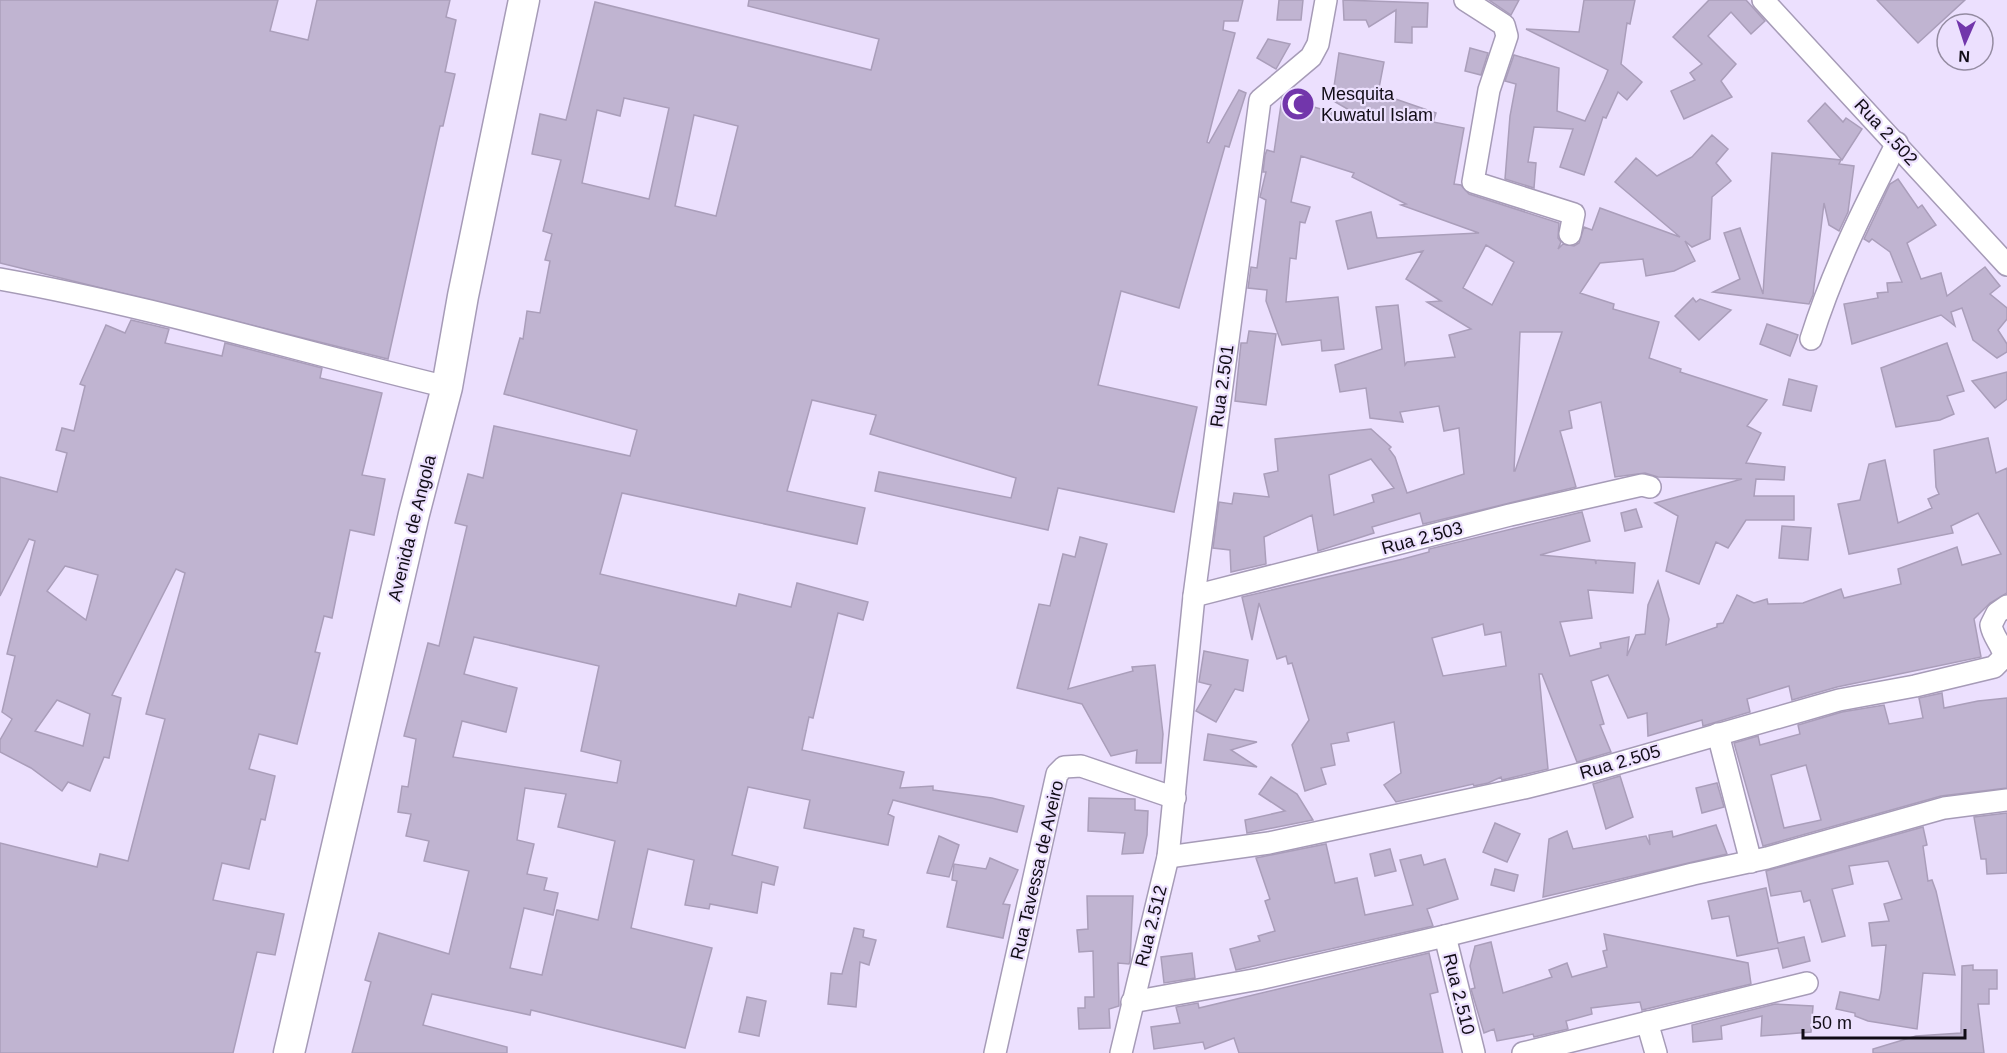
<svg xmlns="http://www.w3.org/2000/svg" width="2007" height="1053" font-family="Arial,sans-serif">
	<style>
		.building { fill: #c0b4d1; stroke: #aa9eba; stroke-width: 1.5; fill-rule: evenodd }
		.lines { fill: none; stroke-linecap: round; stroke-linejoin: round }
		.minor-casing { stroke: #a69bb7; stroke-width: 24 }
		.secondary-casing { stroke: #a69bb7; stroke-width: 33 }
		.minor { stroke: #fff; stroke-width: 21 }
		.secondary { stroke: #fff; stroke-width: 30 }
		.labels { text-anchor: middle; stroke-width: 4.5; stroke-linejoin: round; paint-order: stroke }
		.poi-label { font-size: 18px; fill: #110c16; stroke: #ece0fe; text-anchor: start }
		.street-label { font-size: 18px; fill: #110c16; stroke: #ece0fe }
	</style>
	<rect width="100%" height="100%" fill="#ece0fe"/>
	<g class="building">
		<polygon points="0,0 278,0 270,31 308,40 317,0 450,0 446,17 456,20 445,72 455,74 443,126 440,126 388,359 0,263"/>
		<path d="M749,0h494l-5,21h-14l-1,9 12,3 -28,109 2,1 30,-53 7,3 -17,54 -4,-1 -46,162 -58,-17 -23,94 99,22 -23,105 -116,-24 -10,42 -173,-39 4,-19 132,26 5,-20 -146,-44 6,-19 -64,-15 -25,91 78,17 -8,36 -235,-51 -22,81 136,32 3,-12 52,13 6,-24 71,19 -5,18 -25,-7 -25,105 -4,-1 -7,33 102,22 -4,16 33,-2v4l59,8 32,8 -7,26 -124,-32 -5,14 6,3 -6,28 -84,-17 6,-28 -62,-13 -16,68 46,12 -4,18 -12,-3 -5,31 -47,-9 -1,5 -24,-4 9,-45 -46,-11 -17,79 81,20 -27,100 -154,-38 -1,5 -98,-21 -9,31 84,22v6h-155l19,-71 -6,-2 14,-47 70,21 20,-83 -45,-10 5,-20 -23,-5 5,-22 -13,-2 4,-26 6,1 8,-48 -12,-3 24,-93 11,3 28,-120 -12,-3 13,-49 15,4 11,-52 136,30 7,-26 -133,-36 16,-56 3,1 4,-28 13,2 10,-52 -5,-1 7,-26 -9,-3 18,-71 -29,-6 8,-40 26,6 29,-118 276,68 8,-31 -131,-33zM624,98l45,10 -20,91 -67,-16 15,-73 23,6zM694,115l44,11 -22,90 -41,-10zM474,637l125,29 -18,85 40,10 -4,22 -164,-26 9,-36 44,11 11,-44 -53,-14zM525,788l41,6 -8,33 57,14 -17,79 -41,-10 -15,65 -32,-7 14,-60 29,7 5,-22 -14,-3 3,-12 -20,-4 7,-30 -17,-4z"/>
		<polygon points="1279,0 1303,0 1301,20 1277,20"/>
		<polygon points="1343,0 1428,3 1427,27 1412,27 1412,43 1395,42 1396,10 1369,27 1366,20 1344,20"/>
		<polygon points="1489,0 1519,0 1511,15"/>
		<polygon points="1584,0 1635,0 1630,24 1627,23 1621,64 1642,82 1627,100 1618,92 1606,118 1603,117 1584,175 1560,167 1573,129 1534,127 1528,162 1536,163 1534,188 1505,179 1510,116 1516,84 1505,81 1514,55 1559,68 1557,111 1585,121 1604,80 1608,70 1526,29 1579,32"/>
		<polygon points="1709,0 1746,0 1765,21 1751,34 1731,12 1708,36 1736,64 1721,81 1732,97 1684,119 1671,91 1695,80 1690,73 1702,64 1673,37"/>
		<polygon points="1877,0 1965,0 1918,43"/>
		<polygon points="1268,39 1290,44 1276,69 1257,58"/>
		<polygon points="1470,48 1488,53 1481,75 1465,71"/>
		<path d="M1339,53l45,9 -6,31 58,20 -3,9 31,6 -10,56 7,1 8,9 90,29 -1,15 3,4 -3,7 5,-5 11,2 5,-3 5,-16 8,3 8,-22 80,29 -65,-55 21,-24 21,18 35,-19 20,-22 16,14 -12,14 15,18 -19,16 -2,42 -18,8 -7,-6 10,20 -21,10 -28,5 -3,-17 -43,4 -20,30 34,11 -1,5 46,13 -10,36 32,11 -1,3 87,28 -20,26 14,7 -15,30 39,4 -1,13 -28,-1 -2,17h40v24h-48l-18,28 -12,-6 -17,42 -33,-13 12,-55 -23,-13 87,-24 -84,-2 -13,-4 -30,4 -14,-75 -32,9 3,17 -12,3 16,56 -153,37 -3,-11 -48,14 2,6 -56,18 -6,-36 -48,22 2,27 -35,8 -1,-22 -17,-2 6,-46 13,2 2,-11 35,4 -5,-23 14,-3 -3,-32 96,-10 20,18 -2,2 6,8 12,36 57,-19 -5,-46 -15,3 -5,-25 -39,6 3,10 -33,-4 -4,-30 -26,4 -5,-27 47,-16 -6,-42 22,-2 7,60 2,-3 48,-5 -6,-22 22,-6 -44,-27 14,-1 -35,-22 17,-28 -75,18 -12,-48 35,-9 6,26 102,-5 -78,-28 5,-1 -54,-27 2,-4 -53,-17 -10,46 19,5 -5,16 -5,-1 -4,37 -6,-1 -4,44 52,-5 6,52 -22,2 -1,-11 -39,5 -16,-44 1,-11 -19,-2 3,-21 6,1 9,-68 -6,-3 6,-25h-3l2,-17 2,-5 7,2 8,-54 67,19 2,-6 -19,-11zM1486,245l28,17 -22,43 -29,-17zM1520,332h42l-47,139h-1zM1371,459l23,29 -22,7 2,7 -40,13 -5,-40z"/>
		<polygon points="1825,103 1843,122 1846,118 1862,129 1842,160 1808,121"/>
		<polygon points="1772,153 1841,160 1839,164 1854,166 1848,212 1839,231 1829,225 1824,203 1813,295 1809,304 1713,292 1740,279 1724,233 1740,228 1763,294"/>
		<polygon points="1898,179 1918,208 1922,205 1936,225 1907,243 1921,279 1941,273 1947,296 1985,267 2000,286 1990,294 2007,308 2007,319 1998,330 2007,344 2007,352 1997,358 1973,340 1962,308 1951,312 1955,326 1941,315 1852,344 1844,304 1878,298 1877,293 1888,292 1887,283 1902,282 1890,252 1872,239 1869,242 1864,239 1890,184"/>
		<polygon points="1693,298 1696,302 1700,299 1731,310 1699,340 1675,316"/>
		<path d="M131,320l38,9 -4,14 57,13 3,-13 97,25 -2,10 62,15 -20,82 23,4 -11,56 -24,-5 -18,88 -8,-2 -9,36 5,1 -23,91 -38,-10 -10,35 26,7 -10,44 -4,-1 -12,50 -27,-6 -9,37 71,14 -9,41 -18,-3 -24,101h-233v-210l97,24 3,-13 28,7 37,-142 -19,-5 39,-141 -9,-4 -64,126 9,3 -12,60 -5,-1 -14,34 -22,-9 -6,9 -31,-23 -31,-16v-12l12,-21 -10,-7 13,-56 -8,-2 28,-113 -6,-2 -29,57v-119l57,15 10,-39 -11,-3 6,-22 12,3 11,-45 -5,-2 26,-59 19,8zM65,566l33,9 -12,45 -39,-29zM57,700l33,14 -7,32 -48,-15z"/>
		<polygon points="1767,324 1798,335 1790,356 1760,344"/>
		<polygon points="1249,331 1276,334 1266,405 1235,401 1241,343 1247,343"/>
		<polygon points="1947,343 1964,391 1947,396 1954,414 1940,420 1896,427 1881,368"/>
		<polygon points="2007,372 2007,399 1995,408 1972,381"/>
		<polygon points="1789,379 1817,386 1811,411 1783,405"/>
		<path d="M1988,438l8,35 11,-5v125l-17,10 -16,16 7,38 -144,30 -45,13 -3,-14 -42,13 3,13 -47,14 -1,-6 -54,16 -1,-23 -19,5 -20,-43 -17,6 13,43 -4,1 11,27 -34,10 -35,-88h-3l9,95 -46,11 -1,-3 -13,6 -14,3 -1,-2 -77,18 -12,-17 17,-12 -7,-51 -47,11 2,8 -18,3 4,21 -14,3 5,16 -21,7 -13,-46 17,-25 -17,-57 -4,1 -2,-8 -9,3 -18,-56 -7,37 -10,-43 161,-38 26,-7v-3l153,-37 8,29 -50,14 55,5 1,4v-4l39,3 -2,30 -45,-3 4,28 -32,4 10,34 31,-8 -1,-5 29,-6 -2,19 9,-21 9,-1 3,-29 10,-24 11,38 -3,26 51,-18v-3l6,-1 14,-28 17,8 13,-4 1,5 35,-1 38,-14 3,9 57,-14 -3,-15 59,-22 5,18 39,-11 -23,-41 -27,13 2,7 -104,21 -11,-50 22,-4 9,-36 16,-4 13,63 34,-15 -4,-9 11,-5 -3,-7 -2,-37zM1483,624l2,11 16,-3 5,34 -63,10 -11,-38z"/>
		<polygon points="1636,509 1642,527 1625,531 1621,513"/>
		<polygon points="1782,526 1811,528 1808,560 1779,558"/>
		<polygon points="1080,537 1107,544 1068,689 1133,671 1132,667 1155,665 1163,734 1161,763 1136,763 1137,750 1111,756 1082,704 1017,688 1039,604 1050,606 1063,554 1075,557"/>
		<polygon points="1204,651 1248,660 1243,691 1235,689 1216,722 1196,711 1211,685 1199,682"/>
		<path d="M1942,693l2,15 34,-7 29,-3v90l-66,8 -178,50 -29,-103 24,-7 2,9 40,-11 -2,-9 44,-13 42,-7 5,19 34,-6 -4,-20zM1806,765l15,55 -37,8 -13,-53z"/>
		<polygon points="1208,734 1257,742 1231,750 1257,767 1204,760"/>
		<polygon points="1620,776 1633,817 1606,829 1593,784"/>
		<polygon points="1271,777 1297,794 1313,820 1247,833 1245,820 1285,811 1259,794"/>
		<polygon points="1717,783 1724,807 1702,813 1696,788"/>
		<polygon points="1089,798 1135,799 1135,810 1148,811 1147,835 1143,853 1122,854 1125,833 1088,831"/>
		<polygon points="2007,813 2007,873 1987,874 1986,859 1981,859 1974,817"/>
		<polygon points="1495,823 1520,834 1507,862 1483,852"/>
		<polygon points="1716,825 1727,854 1543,897 1549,839 1567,831 1573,849 1646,836 1650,845 1649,835 1672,831 1673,837"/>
		<polygon points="1923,827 1927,845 1923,846 1928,881 1932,880 1936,891 1955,975 1923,973 1917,1029 1868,1021 1855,1016 1855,1013 1836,1009 1840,992 1879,1000 1881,992 1886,945 1872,946 1869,923 1889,921 1884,904 1902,899 1888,861 1849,866 1853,884 1832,889 1845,936 1822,942 1810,900 1804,902 1801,891 1771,896 1766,871"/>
		<polygon points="939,836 959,845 949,877 927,873"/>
		<polygon points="1326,844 1335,883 1357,878 1365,915 1413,905 1400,860 1421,855 1424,865 1445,859 1458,899 1427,909 1433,926 1236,970 1230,949 1260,941 1258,936 1275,931 1265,901 1270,899 1256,858"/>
		<polygon points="1390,849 1396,871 1375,876 1370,854"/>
		<polygon points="990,858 1018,870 1003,904 1010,905 1003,938 947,927 957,881 952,880 954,864 986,869"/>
		<polygon points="1495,869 1518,875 1514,891 1491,885"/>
		<polygon points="1766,888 1778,943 1804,937 1810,961 1783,968 1778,948 1737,956 1729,916 1712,919 1708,901"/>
		<polygon points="1087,896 1133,896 1130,961 1129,964 1118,963 1119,1006 1109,1009 1110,1028 1079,1029 1078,1008 1085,1008 1085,997 1094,997 1093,951 1079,952 1077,930 1088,929"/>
		<polygon points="854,928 864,930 863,937 876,940 869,965 860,962 856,1007 828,1004 831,973 842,974"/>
		<polygon points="1604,934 1748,963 1751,984 1642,1010 1640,1002 1591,1008 1592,1014 1566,1021 1568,1029 1534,1037 1533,1034 1497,1041 1494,1029 1484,1033 1471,989 1475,988 1470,966 1475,946 1491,942 1503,993 1552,977 1549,970 1567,963 1572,977 1607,967 1603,951 1607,950"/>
		<polygon points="1192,953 1195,978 1164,983 1161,957"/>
		<polygon points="1429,953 1438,992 1430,994 1443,1053 1239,1053 1234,1038 1205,1049 1203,1042 1154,1049 1151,1027 1180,1023 1176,1007 1198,1003 1199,1008"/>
		<polygon points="1973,965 1973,970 1997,970 1997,989 1989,989 1989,1004 1978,1004 1984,1053 1873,1053 1873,1049 1916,1036 1961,1033 1962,966"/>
		<polygon points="747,997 766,1001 759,1036 739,1032"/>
		<polygon points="1775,1004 1813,1006 1811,1032 1761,1036 1762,1016 1721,1026 1722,1039 1693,1042 1692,1025"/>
	</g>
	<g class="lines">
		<g class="minor-casing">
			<g id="minor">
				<polyline points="1465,0 1504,25 1507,36 1489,90 1473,182 1574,214 1570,234"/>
				<polyline points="1763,0 2007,265"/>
				<path d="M0,279c151,27 298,72 447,108"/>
				<path d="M1811,339c22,-70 53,-132 86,-196"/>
				<polyline points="1194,596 1510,515 1642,485 1650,487"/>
				<polyline points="1718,734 1751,862"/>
				<path d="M1168,857l101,-14 255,-55 60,-15 255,-73 76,-14 79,-19 10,-10c-1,-12 -11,-19 -13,-32l6,-12 10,-7"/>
				<polyline points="1445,936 1474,1053"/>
				<polyline points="1132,1002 1259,979 1445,936 1693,874 1767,858 1944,808 2007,800"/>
				<polyline points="1647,1022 1656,1053"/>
				<polyline points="995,1053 1057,774 1064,767 1081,766 1175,798"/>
				<polyline points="1121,1053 1168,857 1194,596 1260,100 1311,57 1318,44 1326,0"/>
				<polyline points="1523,1053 1807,983"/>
			</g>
		</g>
		<g class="secondary-casing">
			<polyline id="secondary" points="289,1053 414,514 447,387 463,296 524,0"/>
		</g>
		<use href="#minor" class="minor"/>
		<use href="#secondary" class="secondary"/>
	</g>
	<defs>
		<g id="mosque-disc" transform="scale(1.725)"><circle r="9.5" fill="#7236ab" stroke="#ece0fe"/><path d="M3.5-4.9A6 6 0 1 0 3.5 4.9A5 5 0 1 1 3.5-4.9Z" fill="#fff"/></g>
	</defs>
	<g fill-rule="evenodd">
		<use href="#mosque-disc" x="1298" y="104"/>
	</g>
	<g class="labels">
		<g class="poi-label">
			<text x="1321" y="100">Mesquita<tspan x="1321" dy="21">Kuwatul Islam</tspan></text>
		</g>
		<g class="street-label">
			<text transform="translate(1886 132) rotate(47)" y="6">Rua 2.502</text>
			<text transform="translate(1222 386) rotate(-82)" y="6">Rua 2.501</text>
			<text transform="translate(412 528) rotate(-76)" y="6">Avenida de Angola</text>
			<text transform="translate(1422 538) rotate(-15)" y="6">Rua 2.503</text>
			<text transform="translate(1620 762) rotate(-16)" y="6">Rua 2.505</text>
			<text transform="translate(1037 870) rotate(-77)" y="6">Rua Tavessa de Aveiro</text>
			<text transform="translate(1151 926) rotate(-76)" y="6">Rua 2.512</text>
			<text transform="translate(1459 994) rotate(76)" y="6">Rua 2.510</text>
		</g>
	</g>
	<g transform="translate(1965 42) rotate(183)"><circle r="28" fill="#ece0fe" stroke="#948ba1" stroke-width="1.5"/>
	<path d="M0-4.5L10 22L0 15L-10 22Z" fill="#7236ab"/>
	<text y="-9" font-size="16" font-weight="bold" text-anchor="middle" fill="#110c16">N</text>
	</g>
	<path d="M1803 1029v9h162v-9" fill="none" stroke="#110c16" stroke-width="3"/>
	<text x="1812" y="1029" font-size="18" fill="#110c16" stroke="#ece0fe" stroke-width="4.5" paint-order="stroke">50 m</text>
</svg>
